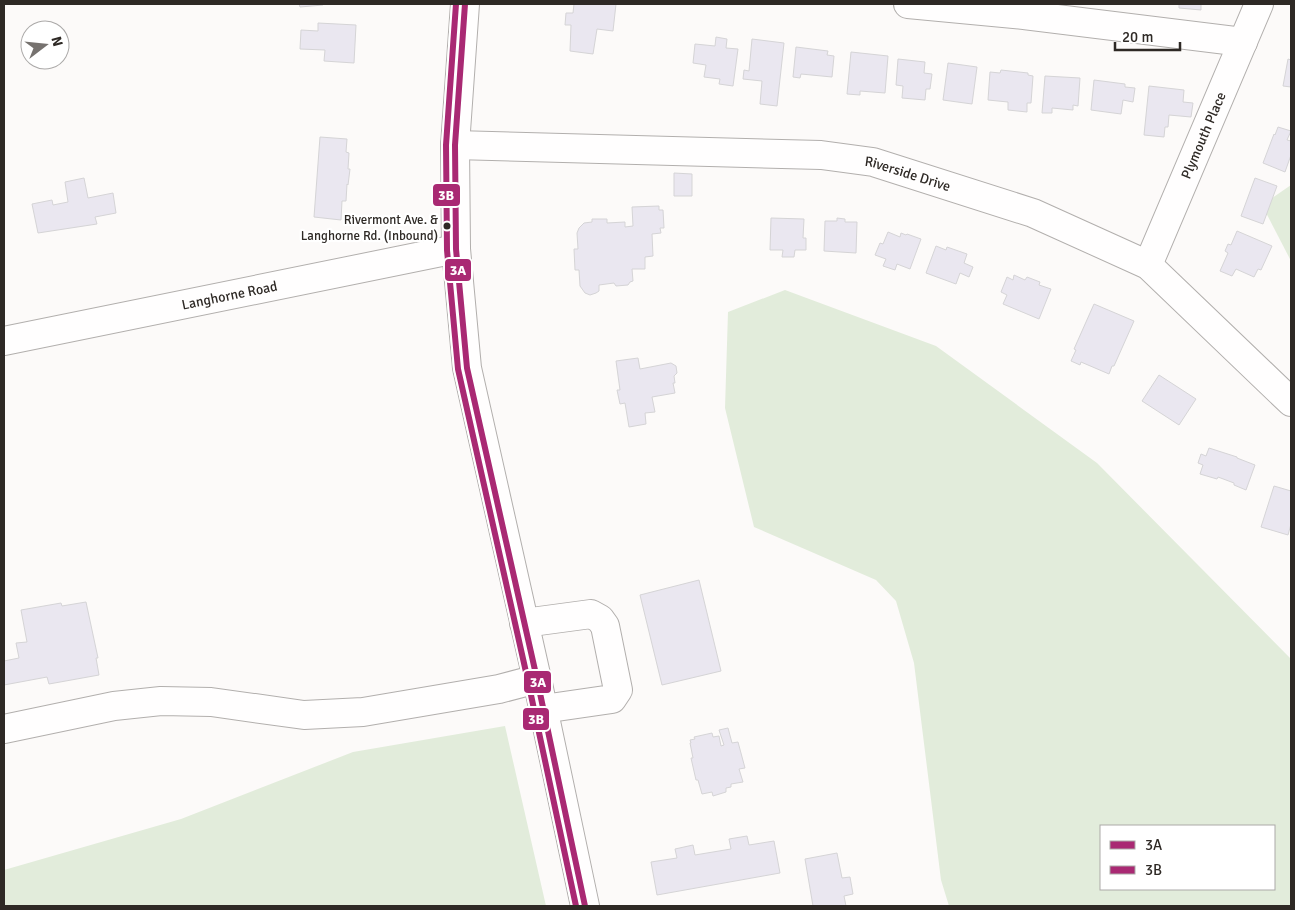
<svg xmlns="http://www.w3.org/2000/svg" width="1295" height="910" font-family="Signika,sans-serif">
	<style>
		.green { fill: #e2ecdb; fill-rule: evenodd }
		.building { fill: #eae7f0; stroke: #d5d4d6 }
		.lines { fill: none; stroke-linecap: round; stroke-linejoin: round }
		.minor-casing { stroke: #b2afad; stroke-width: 30 }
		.major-casing { stroke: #b2afad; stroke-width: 30 }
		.minor { stroke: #fffefe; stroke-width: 28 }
		.major { stroke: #fffefe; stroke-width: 28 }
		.bus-1-casing { stroke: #fff; stroke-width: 10 }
		.bus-2-casing { stroke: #fff; stroke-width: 10 }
		.bus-1 { stroke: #a92973; stroke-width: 6 }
		.bus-2 { stroke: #a92973; stroke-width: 6 }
		.bus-dot { fill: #2e2925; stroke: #fff; stroke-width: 2 }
		.labels { text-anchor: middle; stroke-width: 4.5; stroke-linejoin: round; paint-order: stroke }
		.bus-label { font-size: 13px; fill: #2e2925; stroke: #fff; text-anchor: end }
		.street-label { font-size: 14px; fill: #2e2925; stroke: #fff }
		.line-badge { stroke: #fff; stroke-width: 2 }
		.badge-label { font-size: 14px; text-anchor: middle; font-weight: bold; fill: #fff }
	</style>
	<rect width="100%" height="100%" fill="#fcfaf9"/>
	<g class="green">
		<polygon points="1291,185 1291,261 1262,205"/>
		<path d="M785,290l151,56 161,117 194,196v247h-342l-8,-26 -27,-217 -18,-62 -20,-21 -122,-53 -29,-119 3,-96zM1101,826h173v63h-173z"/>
		<polygon points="505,726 546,906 4,906 4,870 181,819 353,752"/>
	</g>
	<g class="building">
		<polygon points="299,4 323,4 323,5 300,7"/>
		<polygon points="574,4 616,4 613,31 597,29 593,54 570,51 571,25 565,25 566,13 573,13"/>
		<polygon points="1179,4 1201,4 1201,10 1179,8"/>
		<polygon points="318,23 356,25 354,63 324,61 325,50 300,49 301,30 318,31"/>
		<polygon points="716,37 727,39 726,48 738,49 733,86 719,84 720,79 704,77 706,65 693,63 695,44 715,46"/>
		<polygon points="752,39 784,43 777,106 760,104 762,81 743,79 744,70 749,71"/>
		<polygon points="796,47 828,51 827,55 834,56 832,77 801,74 800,78 793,77"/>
		<polygon points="851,52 888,56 885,93 860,91 860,95 847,94"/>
		<polygon points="898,59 925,62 924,73 932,74 930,89 926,89 925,100 902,98 903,86 896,85"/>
		<polygon points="1288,59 1291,60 1291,87 1283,86"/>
		<polygon points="948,63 977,67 972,104 943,100"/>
		<polygon points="1001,70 1028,73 1028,75 1033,76 1031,103 1027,103 1027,112 1008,110 1008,102 988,100 990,72 1000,73"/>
		<polygon points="1045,76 1080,78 1078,106 1073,105 1073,110 1052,108 1052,113 1042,113"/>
		<polygon points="1094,80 1125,84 1125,87 1135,88 1133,102 1123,100 1121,114 1091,110"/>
		<polygon points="1149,86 1184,90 1183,102 1193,103 1191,117 1169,115 1168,127 1165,127 1164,137 1144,135"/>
		<polygon points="1278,127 1291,131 1287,140 1291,141 1291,155 1285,172 1263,163 1274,134 1275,135"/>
		<polygon points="320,137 347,139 346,152 349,153 348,169 350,169 348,185 347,184 346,201 342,201 341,220 314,217"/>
		<polygon points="674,173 692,174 692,196 674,196"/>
		<polygon points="84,178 88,198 113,193 116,213 95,217 97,224 38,233 32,204 52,200 53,205 68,202 65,182"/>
		<polygon points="1255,178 1277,186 1263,224 1241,216"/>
		<polygon points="659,206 659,210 663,210 664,228 660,228 661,233 652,234 653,256 645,257 645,269 632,269 633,281 630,282 628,285 616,286 614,283 599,285 599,291 596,293 590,295 585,293 580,286 579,270 575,270 574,249 578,249 577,233 579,228 584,223 592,222 592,219 607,219 607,223 625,222 625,227 633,226 632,207"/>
		<polygon points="771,218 804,219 803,238 806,238 806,250 795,250 794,257 782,257 783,250 770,250"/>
		<polygon points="837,218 845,219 845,222 857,222 856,253 824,251 825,221 837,221"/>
		<polygon points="1237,231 1272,246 1261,270 1258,269 1254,277 1236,269 1232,276 1220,271 1228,253 1225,251 1228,244 1231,245"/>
		<polygon points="888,232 900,237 901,233 906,235 907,234 921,239 910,269 897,264 895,270 883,266 886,259 875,255 880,243 883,244"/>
		<polygon points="936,246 946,250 947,247 967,254 964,263 973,267 969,277 960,273 956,284 926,273"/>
		<polygon points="1014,275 1025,280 1027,277 1040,282 1039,285 1051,289 1039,319 1003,304 1007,295 1001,292 1007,277 1013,280"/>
		<polygon points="1094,304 1134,321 1114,366 1112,366 1109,374 1081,362 1080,365 1071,361 1076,350 1074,349"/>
		<polygon points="638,358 640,369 671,363 676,366 677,373 674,376 675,383 673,383 675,393 652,397 655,412 645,413 646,424 629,427 625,403 620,404 617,390 620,390 616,361"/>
		<polygon points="1159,375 1196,399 1179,425 1142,401"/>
		<polygon points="1209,448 1237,457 1237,458 1255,465 1246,490 1234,485 1234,483 1218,477 1217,479 1200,474 1203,465 1198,463 1201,454 1206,456"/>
		<polygon points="1274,486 1291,491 1291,524 1288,535 1261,527"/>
		<polygon points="699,580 721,671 662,685 640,595"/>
		<polygon points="86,602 98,658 96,658 99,675 49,684 47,677 4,685 4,661 19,658 16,643 27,642 21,610 61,603 62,606"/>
		<polygon points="728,728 732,743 738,742 745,768 739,769 743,782 731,784 731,787 726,788 726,792 713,796 712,792 702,794 698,780 696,780 691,758 693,758 690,743 691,743 690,740 695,739 694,737 712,733 713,737 719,736 721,746 724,745 719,730"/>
		<polygon points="747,836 749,845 774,841 780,873 657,895 651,862 677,858 675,849 693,845 695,855 731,849 729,839"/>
		<polygon points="837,853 842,878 850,877 853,894 844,896 846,906 813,906 805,859"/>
	</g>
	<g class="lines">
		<g class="minor-casing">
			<g id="minor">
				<polyline points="908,4 1024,15 1243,42"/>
				<path id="s1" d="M455,145l366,10 52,7 160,51 115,52 143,137"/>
				<path id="s2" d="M1148,265l111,-261"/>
				<path id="s3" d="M4,341l452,-92"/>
				<polyline points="524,623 591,614 600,619 605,626 618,690 612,699 543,709"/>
				<polyline points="4,729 114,706 161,701 211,702 304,715 363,712 499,689 537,679"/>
			</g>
		</g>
		<g class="major-casing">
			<polyline id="major" points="465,4 455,145 456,249 467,368 537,679 585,906"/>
		</g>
		<use href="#minor" class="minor"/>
		<use href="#major" class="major"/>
		<g class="bus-1-casing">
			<polyline id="bus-1" points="465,4 455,145 456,249 467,368 537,679 585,906"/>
		</g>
		<g class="bus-2-casing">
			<polyline id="bus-2" points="456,4 446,145 447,250 458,369 528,681 576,906"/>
		</g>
		<use href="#bus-1" class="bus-1"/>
		<use href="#bus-2" class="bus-2"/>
	</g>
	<circle class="bus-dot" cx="447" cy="226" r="4.5"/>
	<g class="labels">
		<g class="bus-label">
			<text x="438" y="224">Rivermont Ave. &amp;<tspan x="438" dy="16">Langhorne Rd. (Inbound)</tspan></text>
		</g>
		<g class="street-label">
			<text dy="5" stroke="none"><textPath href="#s2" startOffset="141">Plymouth Place</textPath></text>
			<text dy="5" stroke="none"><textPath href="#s1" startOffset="455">Riverside Drive</textPath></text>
			<text dy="5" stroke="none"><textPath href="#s3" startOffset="230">Langhorne Road</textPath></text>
		</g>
	</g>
	<g class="line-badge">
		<rect x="432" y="183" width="29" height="24" rx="5" fill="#a92973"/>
		<rect x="444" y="258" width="28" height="24" rx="5" fill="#a92973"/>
		<rect x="523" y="670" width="29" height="24" rx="5" fill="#a92973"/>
		<rect x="522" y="707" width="28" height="24" rx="5" fill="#a92973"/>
	</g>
	<g class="badge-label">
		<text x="446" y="200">3B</text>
		<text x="458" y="275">3A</text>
		<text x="538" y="687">3A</text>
		<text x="536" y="724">3B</text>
	</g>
	<rect width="1295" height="910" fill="none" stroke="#2e2925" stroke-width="10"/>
	<rect x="1100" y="825" width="175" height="65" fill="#ffffff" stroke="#aba9a8"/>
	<rect x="1110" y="841" width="25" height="8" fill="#a92973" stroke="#aba9a8"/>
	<text x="1145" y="850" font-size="15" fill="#2e2925">3A</text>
	<rect x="1110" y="866" width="25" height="8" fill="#a92973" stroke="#aba9a8"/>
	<text x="1145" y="875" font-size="15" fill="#2e2925">3B</text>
	<g transform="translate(45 45) rotate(74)"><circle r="24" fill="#ffffff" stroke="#aba9a8"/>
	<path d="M0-4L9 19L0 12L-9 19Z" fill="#76726f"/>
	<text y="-8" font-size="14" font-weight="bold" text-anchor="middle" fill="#2e2925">N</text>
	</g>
	<path d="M1115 42v8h65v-8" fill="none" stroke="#2e2925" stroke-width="2.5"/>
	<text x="1122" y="42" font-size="15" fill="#2e2925" stroke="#ffffff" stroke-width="4" paint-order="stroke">20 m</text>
</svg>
